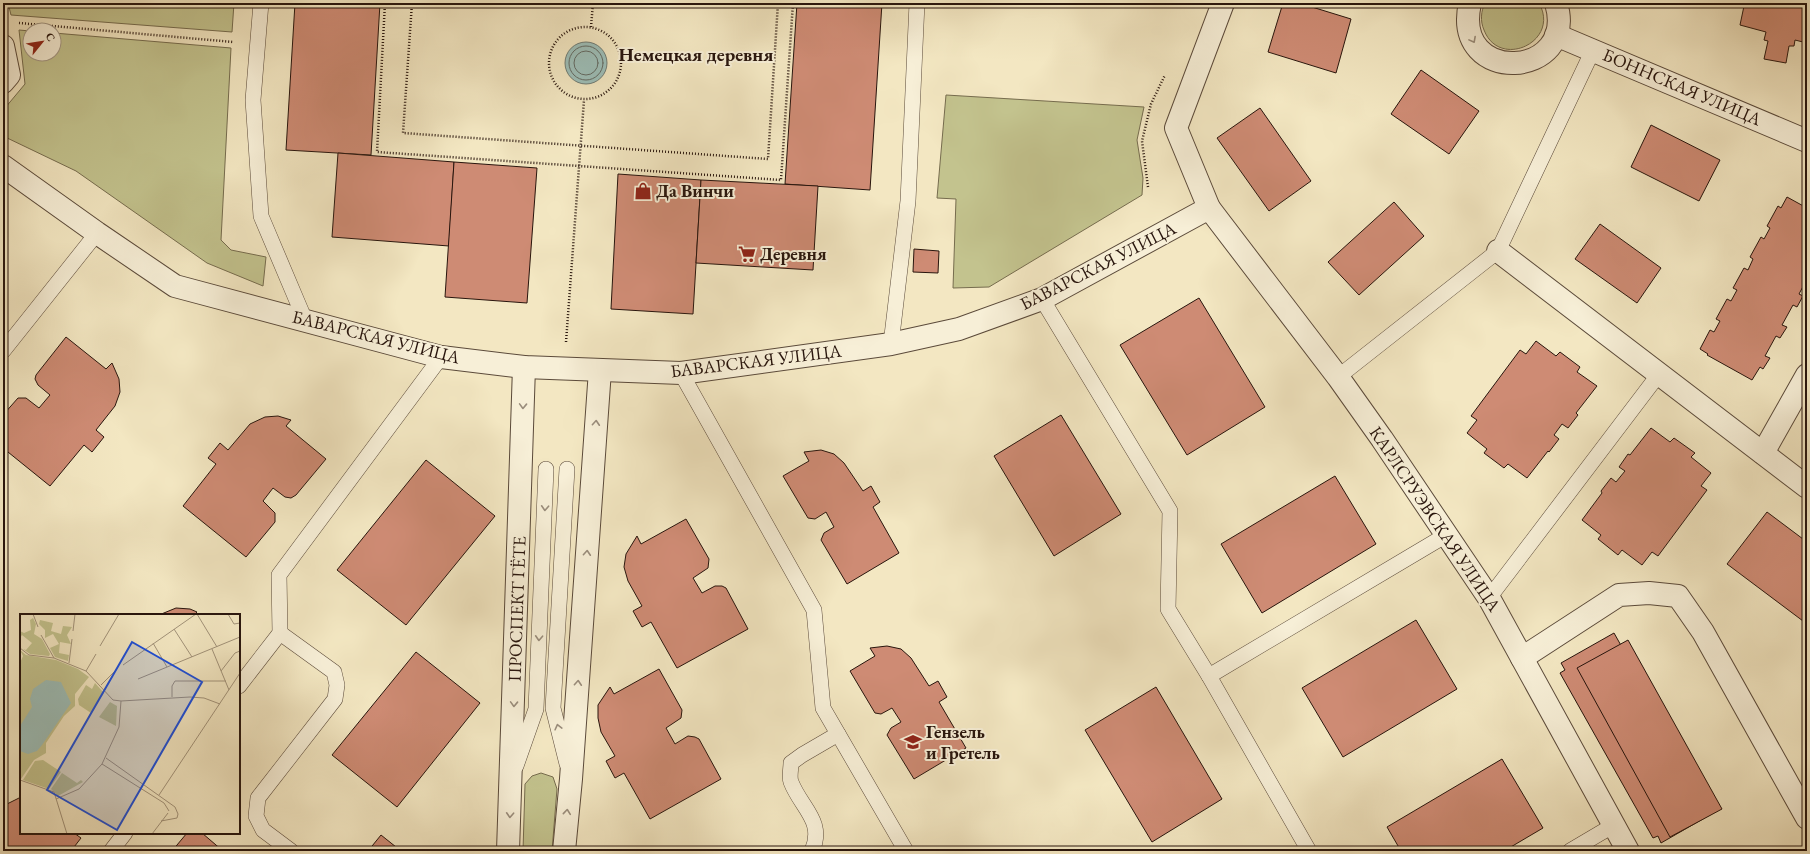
<svg xmlns="http://www.w3.org/2000/svg" width="1810" height="854" font-family="'EB Garamond',serif">
	<style>
		.green { fill: #c3c38e; stroke: #766c4e }
		.water { fill: #9dbfb9; stroke: #6e7b74 }
		.lines { fill: none; stroke-linecap: round; stroke-linejoin: round }
		.shore { stroke: #626a63; stroke-width: 1 }
		.building { fill: #ce8b74; stroke: #28150d }
		.service-casing { stroke: #5b4a3a; stroke-width: 16 }
		.minor-casing { stroke: #5b4a3a; stroke-width: 24 }
		.path { stroke: #28150d; stroke-width: 2.5; stroke-dasharray: 1 2; stroke-linecap: butt }
		.service { stroke: #f7efd7; stroke-width: 15 }
		.minor { stroke: #f7efd7; stroke-width: 22 }
		.oneway { stroke: #9a8d7c }
		.labels { text-anchor: middle; stroke-width: 4; stroke-linejoin: round; paint-order: stroke }
		.street-label { font-size: 18px; fill: #28150d; stroke: #f7efd7 }
		.poi-label { font-size: 18px; font-weight: bold; fill: #28150d; stroke: #f7efd7; text-anchor: start }
		.neighbourhood-label { font-size: 19px; font-weight: bold; fill: #28150d; stroke: #f7efd7 }
		.inset-road { fill: none; stroke: #a2937a; stroke-width: 1 }
		.view { fill: #1d4ed8; fill-opacity: 0.15; stroke: #1d4ed8; stroke-width: 2 }
		.inset-edge { fill: none; stroke: #28150d; stroke-width: 2 }
	</style>
	<rect width="100%" height="100%" fill="#f3e7c2"/>
	<filter id="stains"><feTurbulence type="fractalNoise" baseFrequency=".005" numOctaves="4"/><feColorMatrix values="0 0 0 0 .2 0 0 0 0 .09 0 0 0 0 .02 0 0 0 .5 -.17"/></filter>
	<radialGradient id="worn" r=".72"><stop offset=".6" stop-color="#630" stop-opacity="0"/><stop offset="1" stop-color="#630" stop-opacity=".3"/></radialGradient>
	<g class="green">
		<polygon points="8,3 234,3 232,32 11,15"/>
		<polygon points="1120,3 1192,3 1190,7"/>
		<path d="M1485,3h54c22,39 -40,67 -55,27 -4,-9 -3,-19 1,-27z"/>
		<polygon points="19,30 30,31 30,54 54,54 54,33 231,48 221,240 231,250 266,257 263,286 207,263 76,171 3,136 5,108 25,84"/>
		<polygon points="946,95 1144,107 1137,140 1143,178 1142,195 989,287 953,288 956,199 937,198"/>
		<polygon points="541,773 553,777 557,789 552,851 523,851 525,784 532,776"/>
	</g>
	<circle class="water" cx="586" cy="63" r="21"/>
	<g class="lines">
		<g class="shore">
			<circle cx="586" cy="63" r="17"/>
			<circle cx="586" cy="63" r="12"/>
		</g>
	</g>
	<g class="building">
		<polygon points="295,3 380,3 371,155 286,150"/>
		<polygon points="797,3 882,3 870,190 785,184"/>
		<polygon points="1283,3 1299,3 1351,19 1336,73 1268,52"/>
		<polygon points="1738,3 1807,3 1807,43 1795,40 1794,46 1789,46 1786,63 1764,59 1768,41 1764,40 1766,32 1740,25 1744,6"/>
		<polygon points="1421,70 1479,111 1449,154 1391,114"/>
		<polygon points="1260,108 1311,181 1269,211 1217,138"/>
		<polygon points="1651,125 1720,160 1699,201 1631,167"/>
		<polygon points="338,153 454,162 449,246 332,237"/>
		<polygon points="454,162 537,168 527,303 445,297"/>
		<polygon points="618,174 701,180 693,314 611,309"/>
		<polygon points="701,180 818,186 813,270 696,263"/>
		<polygon points="1787,197 1807,208 1807,279 1799,294 1803,296 1797,307 1793,305 1782,325 1787,327 1780,338 1776,336 1765,356 1770,358 1763,369 1760,367 1752,380 1707,355 1708,354 1700,349 1710,330 1714,332 1720,321 1716,319 1727,299 1731,301 1737,290 1733,288 1744,268 1748,270 1753,259 1750,257 1761,237 1764,239 1770,228 1767,226 1778,206 1781,208"/>
		<polygon points="1394,202 1424,236 1359,295 1328,262"/>
		<polygon points="1600,224 1661,268 1637,303 1575,259"/>
		<polygon points="914,249 939,251 938,273 913,272"/>
		<polygon points="1199,298 1265,407 1187,455 1120,345"/>
		<polygon points="66,337 106,369 112,363 119,379 120,392 115,406 96,430 104,437 92,452 84,445 50,486 3,448 3,415 18,398 26,398 39,408 50,395 38,385 35,379 36,375"/>
		<polygon points="1536,341 1556,356 1560,352 1580,367 1577,372 1597,386 1576,413 1578,415 1568,428 1562,424 1554,435 1559,439 1549,452 1548,451 1527,478 1508,464 1504,468 1484,453 1487,449 1467,433 1477,420 1471,416 1520,350 1526,354"/>
		<polygon points="1061,415 1121,514 1054,556 994,456"/>
		<polygon points="278,416 291,420 286,426 326,459 296,495 291,498 285,497 273,488 263,501 275,513 275,522 246,557 183,506 216,464 208,458 220,443 228,450 250,424 265,417"/>
		<polygon points="1651,428 1670,442 1674,438 1695,453 1691,457 1711,473 1701,486 1707,490 1658,556 1652,552 1642,565 1622,550 1618,555 1598,539 1601,535 1582,520 1602,493 1601,491 1611,478 1616,482 1625,471 1619,467 1628,454 1630,455"/>
		<polygon points="821,450 834,454 844,463 863,491 871,486 880,502 873,507 899,553 847,584 821,540 824,533 834,527 826,512 815,519 808,518 783,476 809,461 804,452"/>
		<polygon points="426,460 495,516 406,625 337,570"/>
		<polygon points="1335,476 1376,544 1262,613 1221,544"/>
		<polygon points="1767,512 1807,542 1807,624 1727,564"/>
		<polygon points="686,519 709,559 708,568 693,578 702,593 715,586 722,586 726,588 748,629 677,668 651,622 642,627 633,611 642,606 628,581 624,567 626,554 637,536 641,544"/>
		<polygon points="176,608 190,609 197,612 194,615 159,615"/>
		<polygon points="1416,620 1457,689 1343,757 1302,688"/>
		<polygon points="1614,633 1649,695 1654,705 1654,709 1651,710 1668,741 1671,739 1674,742 1715,812 1661,843 1658,836 1653,838 1560,673 1565,670 1561,663"/>
		<polygon points="1628,640 1722,809 1670,837 1577,668"/>
		<polygon points="887,646 901,649 911,658 929,686 938,681 947,697 939,702 966,748 914,779 887,735 891,728 901,722 892,708 881,714 875,713 850,671 875,656 870,648"/>
		<polygon points="416,652 480,703 397,807 332,755"/>
		<polygon points="659,669 682,710 681,718 666,728 675,744 688,736 695,737 699,739 721,779 650,819 624,773 615,778 606,761 615,756 601,732 598,718 598,705 610,687 614,694"/>
		<polygon points="1156,687 1222,799 1152,842 1085,730"/>
		<polygon points="1502,759 1543,828 1504,851 1401,851 1387,827"/>
		<polygon points="21,797 21,833 74,833 81,838 71,851 3,851 3,806"/>
		<polygon points="187,833 202,833 223,851 172,851"/>
		<polygon points="381,835 401,851 368,851"/>
	</g>
	<g class="lines">
		<g class="service-casing">
			<g id="service">
				<polyline points="261,3 253,100 261,216 305,320"/>
				<polyline points="1042,299 1170,511 1168,609 1209,676 1309,851"/>
				<polyline points="891,344 908,201 917,3"/>
				<polyline points="3,351 97,233"/>
				<polyline points="681,373 814,610 823,708 906,851"/>
				<polyline points="1338,377 1498,251 1593,50"/>
				<polyline points="567,469 553,708 567,764"/>
				<polyline points="1489,598 1659,374"/>
				<polyline points="280,633 334,672 337,685 335,699 258,798 256,816 263,830 291,851"/>
				<polyline points="1209,676 1448,534"/>
				<polyline points="239,686 280,633 279,575 441,357"/>
				<polyline points="516,766 536,709 546,469"/>
				<polyline points="111,851 125,833"/>
				<path d="M812,851c13,-30 -11,-43 -21,-69 -2,-5 0,-13 0,-19l11,-8 36,-21"/>
				<polyline points="1570,851 1614,825"/>
			</g>
		</g>
		<g class="minor-casing">
			<g id="minor">
				<path d="M1470,3c-19,84 109,76 86,0"/>
				<polyline points="1556,35 1807,141"/>
				<polyline points="3,46 9,75 3,82"/>
				<polyline points="3,166 97,233 175,286 441,357 524,367 681,373 891,344 959,329 1042,299 1209,208 1176,128 1223,3"/>
				<polyline points="1209,208 1338,377 1382,439 1489,598 1628,851"/>
				<polyline points="1498,251 1807,487"/>
				<polyline points="1763,453 1807,375"/>
				<polyline points="1522,658 1619,595 1649,593 1678,596 1703,632 1807,818"/>
				<polyline points="508,851 524,367"/>
				<polyline points="564,851 571,779 600,370"/>
			</g>
		</g>
		<g class="path">
			<polyline points="385,3 377,152 781,180 793,3"/>
			<polyline points="412,3 403,133 768,159 778,3"/>
			<polyline points="19,23 233,42"/>
			<circle cx="585" cy="63" r="36"/>
			<polyline points="591,27 593,3"/>
			<polyline points="1148,187 1142,141 1151,104 1165,75"/>
			<polyline points="566,342 584,100"/>
		</g>
		<use href="#service" class="service"/>
		<use href="#minor" class="minor"/>
	</g>
	<defs><path id="oneway-chevron" d="M-2-3.5L2.5 0L-2 3.5" fill="none" stroke-width="1.6" stroke-linecap="round" stroke-linejoin="round"/></defs>
	<g class="oneway">
		<use href="#oneway-chevron" transform="translate(1473 40) rotate(62)"/>
		<use href="#oneway-chevron" transform="translate(523 406) rotate(92)"/>
		<use href="#oneway-chevron" transform="translate(596 423) rotate(-86)"/>
		<use href="#oneway-chevron" transform="translate(545 508) rotate(93)"/>
		<use href="#oneway-chevron" transform="translate(587 553) rotate(-86)"/>
		<use href="#oneway-chevron" transform="translate(539 638) rotate(93)"/>
		<use href="#oneway-chevron" transform="translate(578 683) rotate(-86)"/>
		<use href="#oneway-chevron" transform="translate(514 704) rotate(92)"/>
		<use href="#oneway-chevron" transform="translate(558 727) rotate(-104)"/>
		<use href="#oneway-chevron" transform="translate(567 812) rotate(-84)"/>
		<use href="#oneway-chevron" transform="translate(510 815) rotate(93)"/>
	</g>
	<defs>
		<g id="shop-bare" transform="scale(1.38)"><path d="M-5-2.5h2.3a2.7 3.5 0 0 1 5.4 0H5L5.5 6h-11ZM-1.5-2.5h3a1.5 2.3 0 0 0-3 0Z" fill="#8f2418" stroke="#f7efd7" stroke-width="2.5" paint-order="stroke"/></g>
		<g id="supermarket-bare" transform="scale(1.38)"><path d="M-6-5.5h2.5l.6 2H6L4.5 2H-2.5L-4.4-4H-6ZM-1.5 3.2a1.3 1.3 0 1 0 .1 0ZM3 3.2a1.3 1.3 0 1 0 .1 0Z" fill="#8f2418" stroke="#f7efd7" stroke-width="2.5" paint-order="stroke"/></g>
		<g id="school-bare" transform="scale(1.38)"><path d="M0-5L7-2L0 1L-7-2ZM-4 1L0 2.5L4 1V4Q0 6-4 4Z" fill="#8f2418" stroke="#f7efd7" stroke-width="2.5" paint-order="stroke"/></g>
	</defs>
	<g fill-rule="evenodd">
		<use href="#shop-bare" x="643" y="191"/>
		<use href="#supermarket-bare" x="747" y="254"/>
		<use href="#school-bare" x="913" y="742"/>
	</g>
	<g class="labels">
		<g class="street-label">
			<text transform="translate(1682 87) rotate(23)" y="6">БОННСКАЯ УЛИЦА</text>
			<text transform="translate(1098 266) rotate(-27)" y="6">БАВАРСКАЯ УЛИЦА</text>
			<text transform="translate(376 337) rotate(14)" y="6">БАВАРСКАЯ УЛИЦА</text>
			<text transform="translate(756 361) rotate(-7)" y="6">БАВАРСКАЯ УЛИЦА</text>
			<text transform="translate(1435 519) rotate(56)" y="6">КАРЛСРУЭВСКАЯ УЛИЦА</text>
			<text transform="translate(517 609) rotate(-88)" y="6">ПРОСПЕКТ ГЁТЕ</text>
		</g>
		<g class="poi-label">
			<text x="656" y="197">Да Винчи</text>
			<text x="760" y="260">Деревня</text>
			<text x="926" y="738">Гензель<tspan x="926" dy="21">и Гретель</tspan></text>
		</g>
		<g class="neighbourhood-label">
			<text x="696" y="61">Немецкая деревня</text>
		</g>
	</g>
	<g transform="translate(20 614)">
		<rect width="220" height="220" fill="#f3e7c2"/>
		<path d="M13,4l3,6 -2,10 8,5 8,15 -1,2 -19,-2 -7,-5 3,1 6,-7 -10,-8 -2,3v-7l4,2 7,-3 -1,-10zM20,6l13,3 -2,8 10,3 2,-8 9,1 -5,8 4,9 -11,-2 -1,11 10,2 -1,6 -13,-4 -5,-9 9,-4 -6,-10 -8,4v-8l-6,-6zM0,36l6,5 30,5 22,9 11,8 -14,17v12l-11,10 -18,27v10l-12,7 -13,19 -1,-116 3,-7zM75,69l9,10 -13,20 -12,-8 -1,-6 8,-14 6,4zM90,88l7,4 -1,20 -17,-9zM23,146l18,12 -12,17 -26,-9 12,-19zM42,159l15,10 4,-3 2,2 -25,14 -7,-7z" fill="#c3c38e"/>
		<path d="M26,66l15,2 10,21 -29,42 -5,6 -9,3 -8,-3v-25l12,-19 -2,-8 3,-10z" fill="#9dbfb9"/>
		<path class="inset-road" d="M13,0l5,13M177,0l20,33M208,0l6,10 6,-1M154,15l18,28M53,17l2,-17M21,21l13,23M133,29l14,24M80,32l19,-32M0,34l9,7 25,3 32,13 27,29 8,1 -2,26 -17,37 -23,25 -23,10M192,35l17,41M49,49l3,-24M103,51l73,-51M66,57l10,-17M201,57l14,-18 5,-2M118,65l102,-42M81,71l15,-15M152,83v-11l3,-5h51M101,87l69,-4 14,1 16,6M86,144l69,49 3,7 -1,4 -16,3M82,150l62,39 5,8M0,166l34,12 13,42M139,181l81,-122M132,220l16,-21"/>
		<path class="view" d="M112,28l70,40 -85,148 -70,-40z"/>
		<rect width="220" height="220" class="inset-edge"/>
	</g>
	<rect width="1810" height="854" fill="none" stroke="#f3e7c2" stroke-width="16"/>
	<rect x="4" y="4" width="1802" height="846" fill="none" stroke="#28150d" stroke-width="2"/>
	<rect x="8" y="8" width="1794" height="838" fill="none" stroke="#28150d"/>
	<g transform="translate(42 42) rotate(60)"><circle r="19" fill="#f7efd7" stroke="#a49886"/>
	<path d="M0-3L7 15L0 10L-7 15Z" fill="#8f2418"/>
	<text y="-6" font-size="11" font-weight="bold" text-anchor="middle" fill="#28150d">С</text>
	</g>
	<rect width="100%" height="100%" filter="url(#stains)"/>
	<rect width="100%" height="100%" fill="url(#worn)"/>
</svg>
